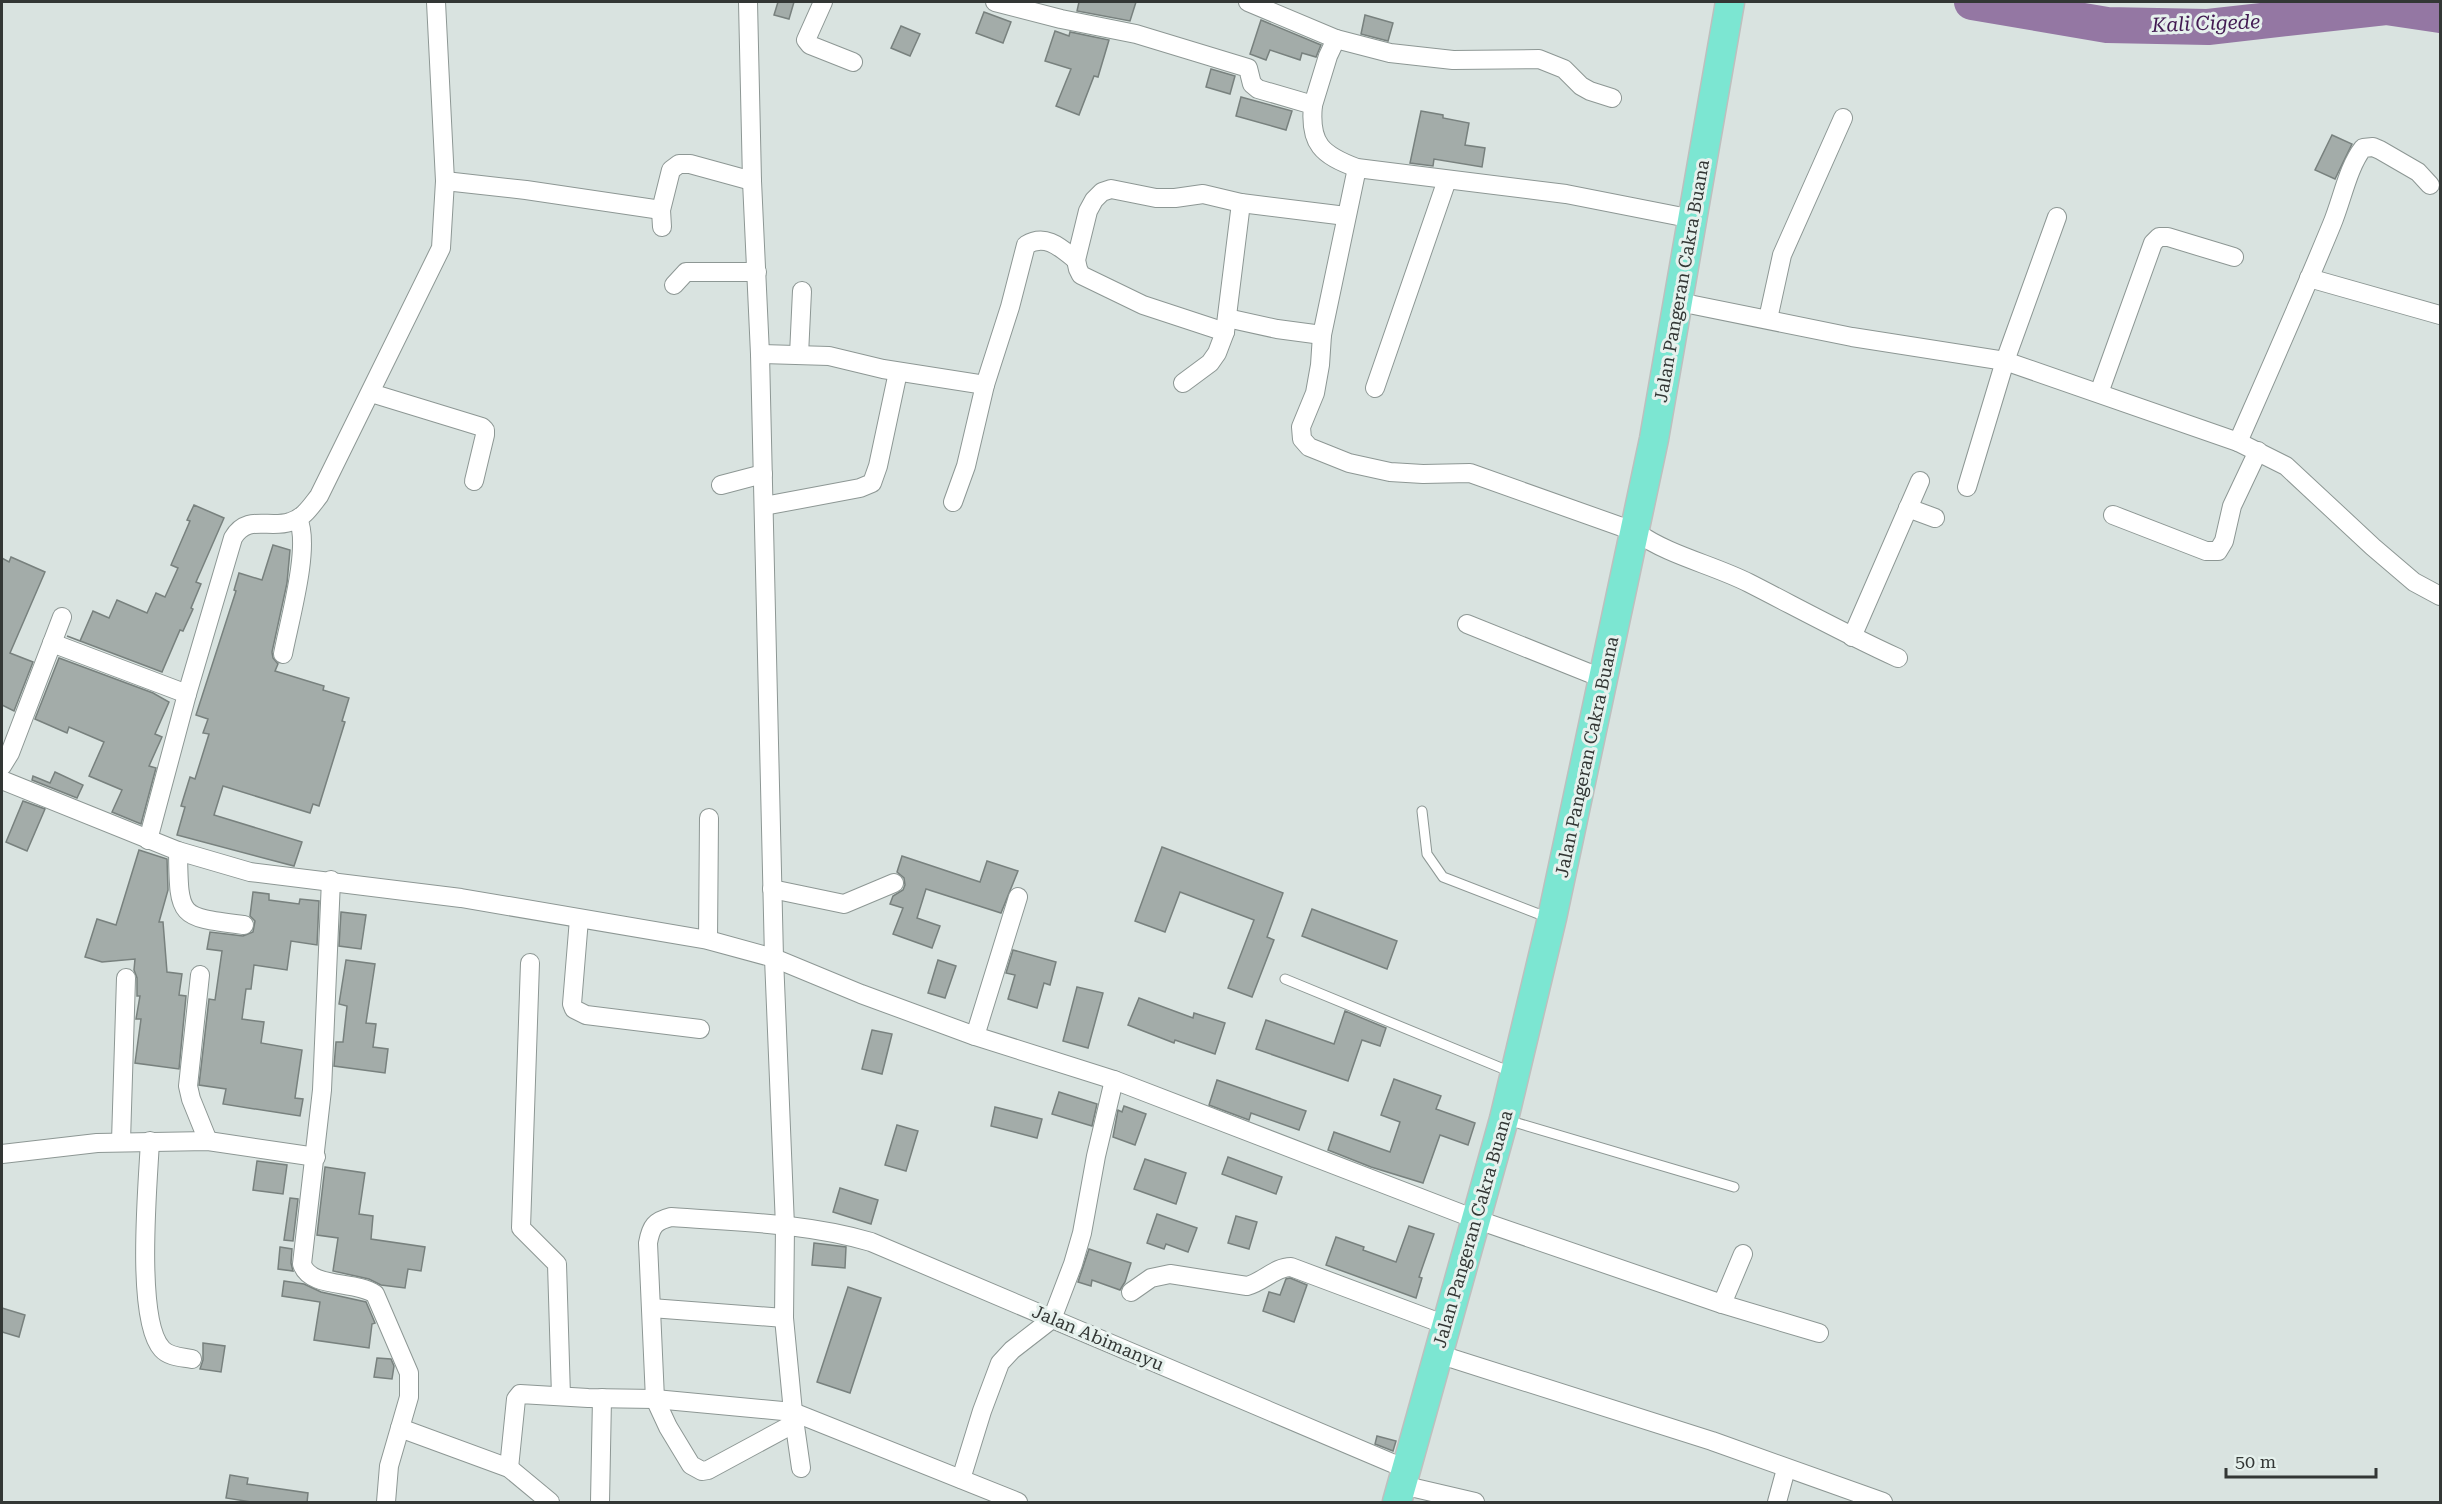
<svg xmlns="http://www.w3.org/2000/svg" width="2442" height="1504" font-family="'Roboto Serif',serif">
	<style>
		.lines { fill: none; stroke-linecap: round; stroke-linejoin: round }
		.river { stroke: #9477a3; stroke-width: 36 }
		.building { fill: #a3aca9; stroke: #78817e; stroke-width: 1.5 }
		.service-casing { stroke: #8d9794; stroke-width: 11 }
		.minor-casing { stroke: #8d9794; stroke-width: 20 }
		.primary-casing { stroke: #bebfbe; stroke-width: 31 }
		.service { stroke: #fff; stroke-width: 9 }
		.minor { stroke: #fff; stroke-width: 18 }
		.primary { stroke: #7ce6d2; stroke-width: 28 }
		.labels { text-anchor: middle; stroke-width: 6; stroke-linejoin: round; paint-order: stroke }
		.street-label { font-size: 18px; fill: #333735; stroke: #e6f1ed }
		.water-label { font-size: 20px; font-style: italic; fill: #421a52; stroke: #e6f1ed }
	</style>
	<rect width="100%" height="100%" fill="#d9e3e0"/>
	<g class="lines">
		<polyline class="river" points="1972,2 2107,25 2208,27 2386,7 2440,15"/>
	</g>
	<g class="building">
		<polygon points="778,2 794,2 789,19 774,15"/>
		<polygon points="1079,2 1136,2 1130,21 1077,11"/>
		<polygon points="984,12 1011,22 1003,43 976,33"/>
		<polygon points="1365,15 1393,23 1388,41 1361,34"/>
		<polygon points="1261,20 1321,45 1316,57 1302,53 1300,60 1270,50 1266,60 1250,54"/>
		<polygon points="901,26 920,34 910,56 891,48"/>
		<polygon points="1055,31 1069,36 1070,32 1109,40 1098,77 1094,76 1079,115 1056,106 1071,69 1045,61"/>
		<polygon points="1211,69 1235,76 1230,94 1206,87"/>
		<polygon points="1241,97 1292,111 1286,130 1236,116"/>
		<polygon points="1421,111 1443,115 1443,118 1469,123 1465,145 1485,148 1482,167 1434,159 1433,166 1410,163"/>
		<polygon points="2332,135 2352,144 2335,179 2315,170"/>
		<polygon points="194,505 224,518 196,582 201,584 191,608 193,609 183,631 180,630 162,672 67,636 80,641 93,611 109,618 117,600 147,613 156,593 165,597 178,568 171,565 190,521 187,520"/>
		<polygon points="273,545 290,550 287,583 272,652 273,658 278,664 275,671 324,686 323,690 349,698 342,721 345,722 319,806 313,804 310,813 223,786 214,815 302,842 294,866 177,835 185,807 181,806 190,777 195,779 209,734 203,733 208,719 196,715 236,591 234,590 239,573 262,580"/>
		<polygon points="11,557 45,572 10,653 33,662 14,711 2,705 2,558 9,562"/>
		<polygon points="59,658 153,693 169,702 155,734 162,737 149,766 156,768 141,824 112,812 122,790 89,776 104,742 69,727 67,733 35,719"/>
		<polygon points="55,772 83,785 77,798 32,780 33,776 50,783"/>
		<polygon points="23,801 45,809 27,851 6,842"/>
		<polygon points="1162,847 1283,893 1267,937 1274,940 1252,997 1228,988 1254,920 1180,892 1165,932 1135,921"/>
		<polygon points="139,850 167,859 168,890 159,922 163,922 167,972 182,974 179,995 186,996 179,1069 135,1063 141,1019 136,1019 140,996 137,996 137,978 134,970 135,959 102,962 85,957 97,919 116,925"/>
		<polygon points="902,856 980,882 987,861 1018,871 1001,913 926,889 917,918 940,926 932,948 893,934 903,908 890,904 893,896 903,890 905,885 904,878 897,872"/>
		<polygon points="253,892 269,894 269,900 299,904 300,899 319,901 317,945 291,941 287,970 254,965 251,989 246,989 242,1019 264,1022 261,1043 302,1050 295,1098 303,1099 300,1116 223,1104 226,1089 199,1085 209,999 215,1000 222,951 207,949 210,932 243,936 253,932 255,921 250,916"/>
		<polygon points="1312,909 1397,941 1387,969 1302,936"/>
		<polygon points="341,912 366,915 361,949 339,946"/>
		<polygon points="1013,950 1056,962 1050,985 1044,983 1037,1008 1008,999 1015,975 1006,973"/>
		<polygon points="346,960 375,964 366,1023 376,1024 373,1047 388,1049 385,1073 334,1066 336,1042 343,1042 347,1006 339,1004"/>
		<polygon points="938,960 956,966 945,998 928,993"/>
		<polygon points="1077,987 1103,993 1088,1048 1063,1041"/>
		<polygon points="1139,998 1193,1018 1194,1013 1225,1023 1215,1054 1175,1040 1174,1043 1128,1025"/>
		<polygon points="1345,1011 1386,1028 1380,1046 1362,1040 1348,1081 1256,1049 1266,1020 1334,1044"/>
		<polygon points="872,1030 892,1034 882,1074 862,1069"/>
		<polygon points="1394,1079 1441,1096 1436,1109 1475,1123 1468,1145 1440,1135 1423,1183 1371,1167 1328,1150 1334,1132 1390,1152 1400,1122 1381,1115"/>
		<polygon points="1217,1080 1306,1111 1299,1130 1251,1113 1249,1120 1209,1105"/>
		<polygon points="1059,1092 1097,1104 1092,1126 1052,1114"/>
		<polygon points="1124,1106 1146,1114 1135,1145 1113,1137 1118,1110 1122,1112"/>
		<polygon points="995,1107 1042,1119 1037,1138 991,1126"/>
		<polygon points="897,1125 918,1131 906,1171 885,1165"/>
		<polygon points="1228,1157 1282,1177 1276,1194 1222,1174"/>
		<polygon points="1145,1159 1186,1173 1176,1204 1134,1189"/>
		<polygon points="257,1161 287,1165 283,1194 253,1190"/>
		<polygon points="325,1167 365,1173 359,1214 373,1216 371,1239 425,1247 421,1271 408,1269 405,1288 381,1285 369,1279 333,1271 338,1238 317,1235"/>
		<polygon points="840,1188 878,1200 871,1224 833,1212"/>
		<polygon points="290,1198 298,1199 293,1241 284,1240"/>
		<polygon points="1157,1214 1197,1228 1188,1252 1166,1244 1164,1249 1147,1243"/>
		<polygon points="1236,1216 1257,1222 1249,1249 1228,1243"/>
		<polygon points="1409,1226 1434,1234 1419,1277 1422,1278 1416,1298 1326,1265 1336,1237 1364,1247 1363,1250 1396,1262"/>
		<polygon points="814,1243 846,1247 845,1268 812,1265"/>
		<polygon points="280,1247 292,1249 291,1263 293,1271 278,1269"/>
		<polygon points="1089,1249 1131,1263 1125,1282 1120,1290 1092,1280 1091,1286 1078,1282"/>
		<polygon points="1290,1278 1307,1285 1294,1322 1263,1311 1269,1292 1280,1295 1286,1279"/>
		<polygon points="284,1281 304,1284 321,1292 366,1302 375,1323 372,1324 369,1348 314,1340 320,1302 282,1296"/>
		<polygon points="848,1287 881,1298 850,1393 817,1382"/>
		<polygon points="2,1308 25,1315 19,1337 2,1332"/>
		<polygon points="203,1343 225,1346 221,1372 200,1369 203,1360"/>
		<polygon points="377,1358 391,1359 394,1366 392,1379 374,1377"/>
		<polygon points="1377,1436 1396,1441 1393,1451 1375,1444"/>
		<polygon points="230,1475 248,1478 247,1484 308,1493 307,1503 258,1503 226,1498"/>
	</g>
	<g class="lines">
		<g class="service-casing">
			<g id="service">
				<polyline points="1422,811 1427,854 1443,877 1549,918"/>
				<polyline points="1285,979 1511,1072"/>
				<polyline points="1507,1120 1734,1187"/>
			</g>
		</g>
		<g class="minor-casing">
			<g id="minor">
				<polyline points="748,2 752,181 760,354 774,958 785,1226 784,1318 793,1412 801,1468"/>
				<polyline points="823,2 806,40 810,45 853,62"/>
				<path d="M995,2l66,17 75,15 112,34 4,16 6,5 55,16c-4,39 9,50 44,63l209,26 127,25"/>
				<polyline points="1248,2 1336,39"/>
				<polyline points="1313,105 1328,56 1336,39 1390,53 1453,60 1539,59 1564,69 1581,86 1590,91 1612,98"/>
				<path d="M1357,168l-35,167 -2,30 -5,28 -14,34 1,12 7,8 40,16 41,9 33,2 47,-1 166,59c34,24 75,32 113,51 49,25 98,52 149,75"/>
				<polyline points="445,181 526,190 661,210"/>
				<polyline points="662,227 661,210 671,170 679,164 690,164 752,181"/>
				<polyline points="2309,278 2440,315"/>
				<polyline points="674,285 686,272 757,272"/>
				<polyline points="1679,302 1852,337 2005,361 2238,442 2286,466 2373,547 2414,582 2440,596"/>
				<polyline points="1227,318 1277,329 1322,335"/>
				<polyline points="1768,319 1782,255 1843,118"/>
				<polyline points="1225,332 1143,305 1081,275 1078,269 1076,260 1088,211 1094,200 1102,192 1111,189 1156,198 1175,198 1203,194 1241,203 1346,216"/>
				<polyline points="760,354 829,356 883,369 985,385 966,466 953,502"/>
				<polyline points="799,355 802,291"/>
				<polyline points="1183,383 1210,363 1217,353 1225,332 1241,203"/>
				<path d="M985,385l25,-78 16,-62c20,-12 35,3 50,15"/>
				<polyline points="1375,388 1447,180"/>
				<polyline points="371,393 482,427 485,430 485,435 474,481"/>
				<polyline points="2099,393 2153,243 2159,237 2168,237 2234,257"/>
				<path d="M2238,442c32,-73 64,-145 94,-218 10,-24 16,-57 31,-76l10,-1 7,3 38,22 12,13"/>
				<polyline points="721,485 763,474"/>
				<polyline points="1967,487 2005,361 2057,217"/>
				<polyline points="764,506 860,488 872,483 878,466 898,372"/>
				<polyline points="1908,508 1935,518"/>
				<polyline points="2113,515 2206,551 2218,551 2224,541 2232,506 2258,451"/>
				<polyline points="1467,624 1604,679"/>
				<polyline points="1852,637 1920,481"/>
				<polyline points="52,643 187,694"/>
				<path d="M283,654c6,-32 28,-108 15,-135"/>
				<polyline points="2,766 10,753 62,617"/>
				<polyline points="2,780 178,851 250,872 461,898 708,940 774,958 861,994 975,1036 1114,1080 1475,1219 1722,1304 1819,1333"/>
				<path d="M148,840l39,-146 46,-156c14,-24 36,-9 57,-16 14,-4 21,-16 29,-26l122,-248 4,-67 -9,-179"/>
				<path d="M178,851c1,67 0,66 66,74"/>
				<path d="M331,880l-9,210 -20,174c8,25 53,16 73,30l34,79v24l-20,69 -3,36"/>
				<polyline points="772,889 844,904 894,883"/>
				<polyline points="579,919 572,1004 574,1009 586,1015 700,1029"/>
				<polyline points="708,940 709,818"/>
				<polyline points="530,963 521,1228 557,1264 561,1396"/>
				<polyline points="200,975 188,1086 191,1099 208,1141"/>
				<polyline points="975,1036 1018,897"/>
				<polyline points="121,1141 126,978"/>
				<path d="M150,1141c-2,42 -15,179 12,208 7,8 20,8 30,10"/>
				<polyline points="2,1154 97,1143 208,1141 316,1157"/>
				<path d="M1131,1292l20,-14 19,-4 77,12c16,-4 28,-19 44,-19l155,58"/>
				<polyline points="1722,1304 1743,1254"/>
				<polyline points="651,1308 784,1318"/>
				<polyline points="1438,1354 1712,1441 1883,1502"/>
				<path d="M795,1423l-87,47 -6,1 -11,-6 -23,-38 -13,-28 -7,-156c3,-17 7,-22 23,-26 67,5 136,6 200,25l535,227"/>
				<polyline points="400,1428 509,1468 550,1502"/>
				<polyline points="509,1468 516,1399 520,1394 588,1398 655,1399 793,1412 1018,1502"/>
				<polyline points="961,1479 982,1411 1000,1363 1012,1350 1052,1319 1073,1264 1082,1233 1096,1156 1114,1080"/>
				<polyline points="1402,1485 1475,1502"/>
				<polyline points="600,1502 602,1398"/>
				<polyline points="1777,1502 1786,1469"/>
			</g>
		</g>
		<g class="primary-casing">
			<polyline id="primary" points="1397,1502 1504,1119 1552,918 1654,439 1730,2"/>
		</g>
		<use href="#service" class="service"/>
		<use href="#minor" class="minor"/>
		<use href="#primary" class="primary"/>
	</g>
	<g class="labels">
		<g class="street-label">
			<text transform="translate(1682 281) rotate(-80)" y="6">Jalan Pangeran Cakra Buana</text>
			<text transform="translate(1587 757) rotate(-78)" y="6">Jalan Pangeran Cakra Buana</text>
			<text transform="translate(1473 1229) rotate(-74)" y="6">Jalan Pangeran Cakra Buana</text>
			<text transform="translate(1098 1338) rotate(23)" y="6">Jalan Abimanyu</text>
		</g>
		<g class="water-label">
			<text transform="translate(2206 23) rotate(-2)" y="7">Kali Cigede</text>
		</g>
	</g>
	<rect width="2442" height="1504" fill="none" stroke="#333735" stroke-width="6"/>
	<path d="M2226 1468v9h150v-9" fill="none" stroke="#333735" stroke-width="3"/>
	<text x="2235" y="1468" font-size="18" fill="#333735" stroke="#e6f1ed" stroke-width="4.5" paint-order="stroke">50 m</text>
</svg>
